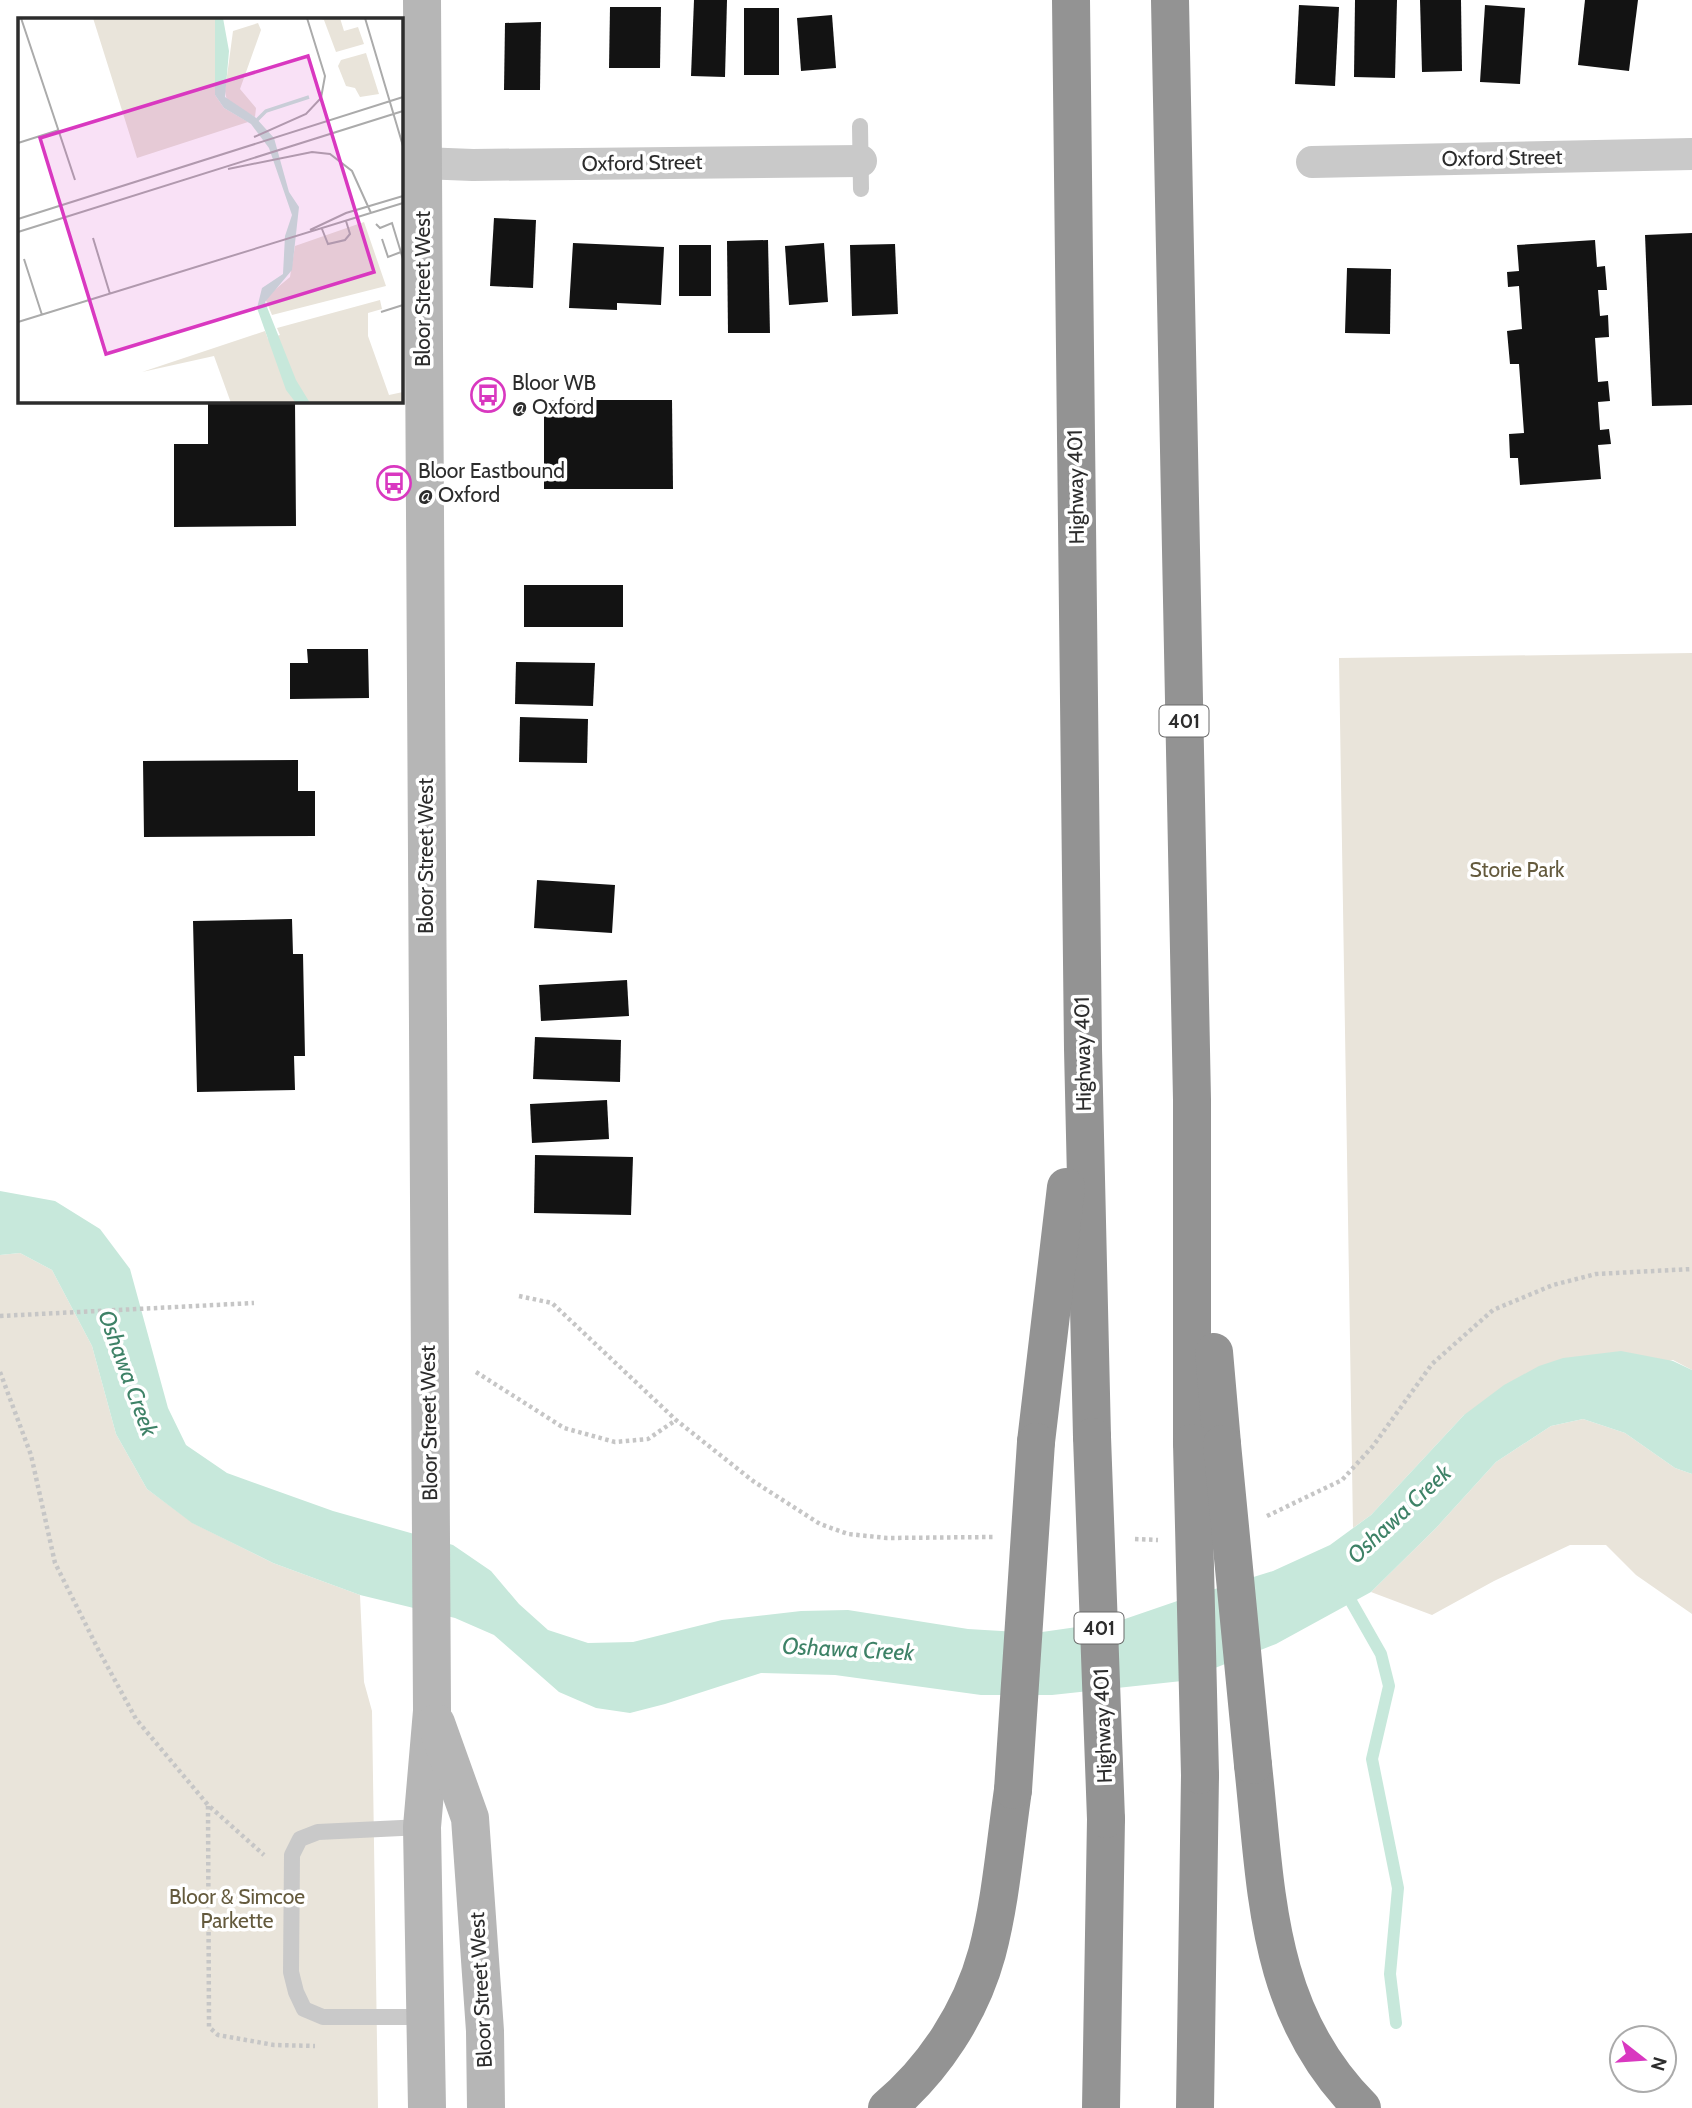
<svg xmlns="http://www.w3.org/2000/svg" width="1692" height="2108" font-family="Cabin,sans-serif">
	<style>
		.green { fill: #e9e4da }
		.water { fill: #c7e8db }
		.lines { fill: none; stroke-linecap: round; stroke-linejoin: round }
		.stream { stroke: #c7e8db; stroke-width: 12 }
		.building { fill: #131313 }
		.path { stroke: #c6c6c6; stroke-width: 4.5; stroke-dasharray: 3.5 3.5; stroke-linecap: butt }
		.lane { stroke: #c9c9c9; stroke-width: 16 }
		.street { stroke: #c9c9c9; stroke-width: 32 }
		.secondary { stroke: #b6b6b6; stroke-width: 38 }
		.highway { stroke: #939393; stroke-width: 38 }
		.highway-bridge { stroke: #939393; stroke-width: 38 }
		.labels { text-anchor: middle; stroke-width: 7; stroke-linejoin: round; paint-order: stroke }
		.shield { fill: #fff; stroke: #6b6b6b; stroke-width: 2 }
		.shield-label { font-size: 19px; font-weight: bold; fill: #2c2c2c }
		.street-label { font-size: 21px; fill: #2c2c2c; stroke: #fff }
		.poi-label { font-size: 21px; fill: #2c2c2c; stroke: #fff; text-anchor: start }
		.park-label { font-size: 21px; fill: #645a3d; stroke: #fff }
		.water-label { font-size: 23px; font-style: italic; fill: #3e8267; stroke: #fff }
		.inset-river { fill: none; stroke: #c7e8db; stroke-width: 3.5 }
		.inset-road { fill: none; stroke: #ababab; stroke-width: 2 }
		.view { fill: #d938c0; fill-opacity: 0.15; stroke: #d938c0; stroke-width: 3.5 }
		.inset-edge { fill: none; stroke: #2c2c2c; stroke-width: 3.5 }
	</style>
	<rect width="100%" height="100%" fill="#fff"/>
	<g class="green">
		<polygon points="1692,653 1692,1370 1673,1360 1464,1415 1371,1515 1353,1528 1339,658"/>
		<polygon points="20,1253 52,1270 92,1346 116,1434 147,1489 193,1523 273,1563 360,1595 364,1682 372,1711 378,2108 0,2108 0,1255"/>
		<polygon points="1583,1419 1625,1433 1675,1468 1692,1474 1692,1614 1636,1575 1606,1545 1570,1545 1494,1581 1432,1615 1371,1592 1436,1528 1496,1462 1551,1426"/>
	</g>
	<polygon class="water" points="0,1191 55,1201 100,1229 130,1269 168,1408 186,1445 227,1473 333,1511 453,1545 491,1571 519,1604 548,1630 588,1643 633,1642 722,1620 801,1611 848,1610 968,1629 1035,1633 1119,1621 1186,1598 1273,1571 1330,1545 1371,1515 1464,1415 1504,1385 1539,1366 1563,1358 1621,1351 1673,1361 1692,1370 1692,1474 1675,1468 1625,1433 1583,1419 1551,1426 1496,1462 1436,1528 1371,1592 1276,1644 1182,1681 1052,1695 981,1695 835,1675 761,1673 665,1704 630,1713 596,1708 559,1692 494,1635 455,1618 360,1595 273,1563 192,1523 147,1489 116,1434 92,1346 52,1270 20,1253 0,1255"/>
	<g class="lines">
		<polyline class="stream" points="1340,1591 1348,1596 1381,1654 1389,1686 1372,1759 1398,1888 1390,1974 1396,2023"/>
	</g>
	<g class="building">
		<polygon points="694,0 727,0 725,77 691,76"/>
		<polygon points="1355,0 1397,0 1395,78 1354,77"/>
		<polygon points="1420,0 1461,0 1462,71 1422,72"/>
		<polygon points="1585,0 1638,0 1629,71 1578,65"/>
		<polygon points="1299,5 1339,7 1335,86 1295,84"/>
		<polygon points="1485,5 1525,8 1520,84 1480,82"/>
		<polygon points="610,7 661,7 660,68 609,68"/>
		<rect x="744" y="8" width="35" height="67"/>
		<polygon points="832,15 836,68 801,71 797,18"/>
		<polygon points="541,22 540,90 504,90 505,23"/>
		<polygon points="494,218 536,220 533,288 490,286"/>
		<polygon points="1692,233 1692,405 1652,406 1645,235"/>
		<polygon points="768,240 770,333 728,333 727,241"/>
		<polygon points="1595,240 1597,267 1605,266 1607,290 1598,290 1600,316 1608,315 1609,337 1595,338 1598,382 1608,381 1610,401 1598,402 1600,430 1609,429 1611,444 1598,445 1601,479 1520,485 1518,458 1510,458 1509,434 1524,433 1519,364 1510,364 1507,331 1522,329 1519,286 1508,287 1507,272 1519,271 1517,245"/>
		<polygon points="573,243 664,247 661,305 617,303 617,310 569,308"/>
		<polygon points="824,243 828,302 789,305 785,246"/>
		<polygon points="895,244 898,314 852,316 850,245"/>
		<rect x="679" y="245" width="32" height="51"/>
		<polygon points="1347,268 1391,269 1390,334 1345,333"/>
		<polygon points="544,400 672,400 673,489 544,489"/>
		<polygon points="208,401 295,401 296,526 174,527 174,444 208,444"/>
		<rect x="524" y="585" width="99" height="42"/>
		<polygon points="307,649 368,649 369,698 290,699 290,663 308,663"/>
		<polygon points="516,662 595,663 593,706 515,704"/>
		<polygon points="520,717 588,719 587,763 519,762"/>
		<polygon points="298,760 298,791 315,791 315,836 144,837 143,761"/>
		<polygon points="537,880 615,885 612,933 534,928"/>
		<polygon points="292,919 293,954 303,954 305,1056 294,1056 295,1090 197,1092 193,921"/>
		<polygon points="627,980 629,1016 541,1021 539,985"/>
		<polygon points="535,1037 621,1040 620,1082 533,1079"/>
		<polygon points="607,1100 609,1139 532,1143 530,1104"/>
		<polygon points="535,1155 633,1157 631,1215 534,1213"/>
	</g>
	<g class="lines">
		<g class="path">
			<polyline points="519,1296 552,1303 676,1420 753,1481 820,1524 848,1534 887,1538 993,1537"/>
			<polyline points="0,1316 254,1303"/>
			<polyline points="0,1372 31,1455 55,1563 99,1651 136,1719 208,1805 264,1855"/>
			<polyline points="476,1372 564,1428 615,1442 648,1439 676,1420"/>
			<polyline points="1267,1516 1342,1480 1373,1446 1432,1364 1493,1310 1553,1285 1596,1274 1692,1269"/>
			<polyline points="1135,1539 1158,1540"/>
			<polyline points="208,1806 209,2027 218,2035 274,2045 315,2046"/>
		</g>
		<g class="lane">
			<polyline points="860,126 861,189"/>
			<polyline points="422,1827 318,1832 300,1839 292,1855 291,1972 296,1992 304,2009 323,2017 426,2017"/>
		</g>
		<g class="street">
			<polyline points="1312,162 1692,154"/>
			<polyline points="422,163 473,165 861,161"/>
		</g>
		<g class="secondary">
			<polyline points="422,0 432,1711 422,1827 427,2108"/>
			<polyline points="436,1723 470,1818 485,2031 486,2108"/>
		</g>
		<g class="highway">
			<polyline points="1071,0 1083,1049 1092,1437"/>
			<polyline points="1170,0 1192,1100 1192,1443"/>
			<polyline points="1214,1352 1222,1444"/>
			<polyline points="1036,1442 1066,1187"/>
			<path d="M1253,1765c14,127 12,246 109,343"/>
			<path d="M887,2108c47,-39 84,-96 100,-155 14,-53 18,-109 26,-163"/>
			<polyline points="1101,2108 1106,1819"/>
			<polyline points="1195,2108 1200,1775"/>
		</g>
		<g class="highway-bridge">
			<polyline points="1092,1437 1106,1819"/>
			<polyline points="1192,1443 1200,1775"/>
			<polyline points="1222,1444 1253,1765"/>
			<polyline points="1013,1790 1036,1442"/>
		</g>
	</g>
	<defs>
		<g id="bus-ring" transform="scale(1.75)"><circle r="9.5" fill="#fff" stroke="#d938c0" stroke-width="1.5"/><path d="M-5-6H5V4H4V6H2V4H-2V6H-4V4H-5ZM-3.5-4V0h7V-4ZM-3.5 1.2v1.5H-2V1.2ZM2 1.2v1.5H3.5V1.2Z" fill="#d938c0"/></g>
	</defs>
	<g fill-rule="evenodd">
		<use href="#bus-ring" x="488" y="395"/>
		<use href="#bus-ring" x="394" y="483"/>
	</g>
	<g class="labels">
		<g class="shield">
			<rect x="1159.5" y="705.5" width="49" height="31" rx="5"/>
			<rect x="1074.5" y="1612.5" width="49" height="31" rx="5"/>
		</g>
		<g class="shield-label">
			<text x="1184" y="728">401</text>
			<text x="1099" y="1635">401</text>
		</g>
		<g class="street-label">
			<text transform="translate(1502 158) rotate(-1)" y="7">Oxford Street</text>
			<text transform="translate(642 163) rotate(-1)" y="7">Oxford Street</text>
			<text transform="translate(423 289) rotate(-90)" y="7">Bloor Street West</text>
			<text transform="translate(1076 487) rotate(-91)" y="7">Highway 401</text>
			<text transform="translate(426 856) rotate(-90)" y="7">Bloor Street West</text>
			<text transform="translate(1083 1054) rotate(-91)" y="7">Highway 401</text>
			<text transform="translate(429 1423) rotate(-91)" y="7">Bloor Street West</text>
			<text transform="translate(1103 1726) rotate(-92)" y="7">Highway 401</text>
			<text transform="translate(481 1990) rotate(-93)" y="7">Bloor Street West</text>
		</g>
		<g class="poi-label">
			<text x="512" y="390">Bloor WB<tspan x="512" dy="24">@ Oxford</tspan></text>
			<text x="418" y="478">Bloor Eastbound<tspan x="418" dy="24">@ Oxford</tspan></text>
		</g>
		<g class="park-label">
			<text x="1517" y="877">Storie Park</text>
			<text x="237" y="1904">Bloor &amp; Simcoe<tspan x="237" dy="24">Parkette</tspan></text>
		</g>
		<g class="water-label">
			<text transform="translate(128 1373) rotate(70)" y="8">Oshawa Creek</text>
			<text transform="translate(1399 1514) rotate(-43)" y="8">Oshawa Creek</text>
			<text transform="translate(848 1649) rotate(3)" y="8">Oshawa Creek</text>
		</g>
	</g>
	<g transform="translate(18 18)">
		<rect width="385" height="385" fill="#fff"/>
		<path d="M75,0h122v77l9,13 24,14 -111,36zM300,0h22l4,13 14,-4 6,17 -28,8 -12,-32zM240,5l3,7 -21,59 16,19 -1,9 -28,-16 -2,-10 8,-60zM348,35l13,41 -19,3 -5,-9 -9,-2 -8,-20 3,-6zM346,204l22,64 -114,29 -7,-17 25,-21 5,-31zM362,282l2,9 -14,4v23l21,59 14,-3v11h-172l-17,-47 -72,16 123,-41 3,8 12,-4 -3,-7z" fill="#e9e4da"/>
		<path d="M197,0h8l6,33 -4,46 30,20 19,21 15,54 10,15 -7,63 -27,32 31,78 14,23h-14l-10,-13 -29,-82 5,-20 21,-14 2,-38 7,-21 -23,-67 -18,-24 -27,-16 -9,-13z" fill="#c7e8db"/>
		<path class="inset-river" d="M239,102l9,-9 43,-14"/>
		<path class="inset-road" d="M3,0l54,162M347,0l38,128M236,119l52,-23 15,-16 4,-22 -18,-58M0,125l41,-13M210,151l84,-17 18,2 22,17 19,42M0,201l385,-122M358,206l4,4 12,-5 11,36M304,211l6,15 17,-4 5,-6 -4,-13M292,212l36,-17 57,-17M0,214l385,-121M75,220l17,56M364,221l6,18 13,-5M6,241l18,56M363,294l22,-7M0,304l385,-119"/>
		<path class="view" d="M290,38l66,216 -268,82 -66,-216z"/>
		<rect width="385" height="385" class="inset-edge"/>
	</g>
	<g transform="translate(1643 2059) rotate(107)"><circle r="33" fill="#ffffff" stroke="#ababab" stroke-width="2"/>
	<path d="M0-5L12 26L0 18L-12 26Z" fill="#d938c0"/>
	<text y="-10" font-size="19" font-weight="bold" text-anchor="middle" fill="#2c2c2c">N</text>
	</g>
</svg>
